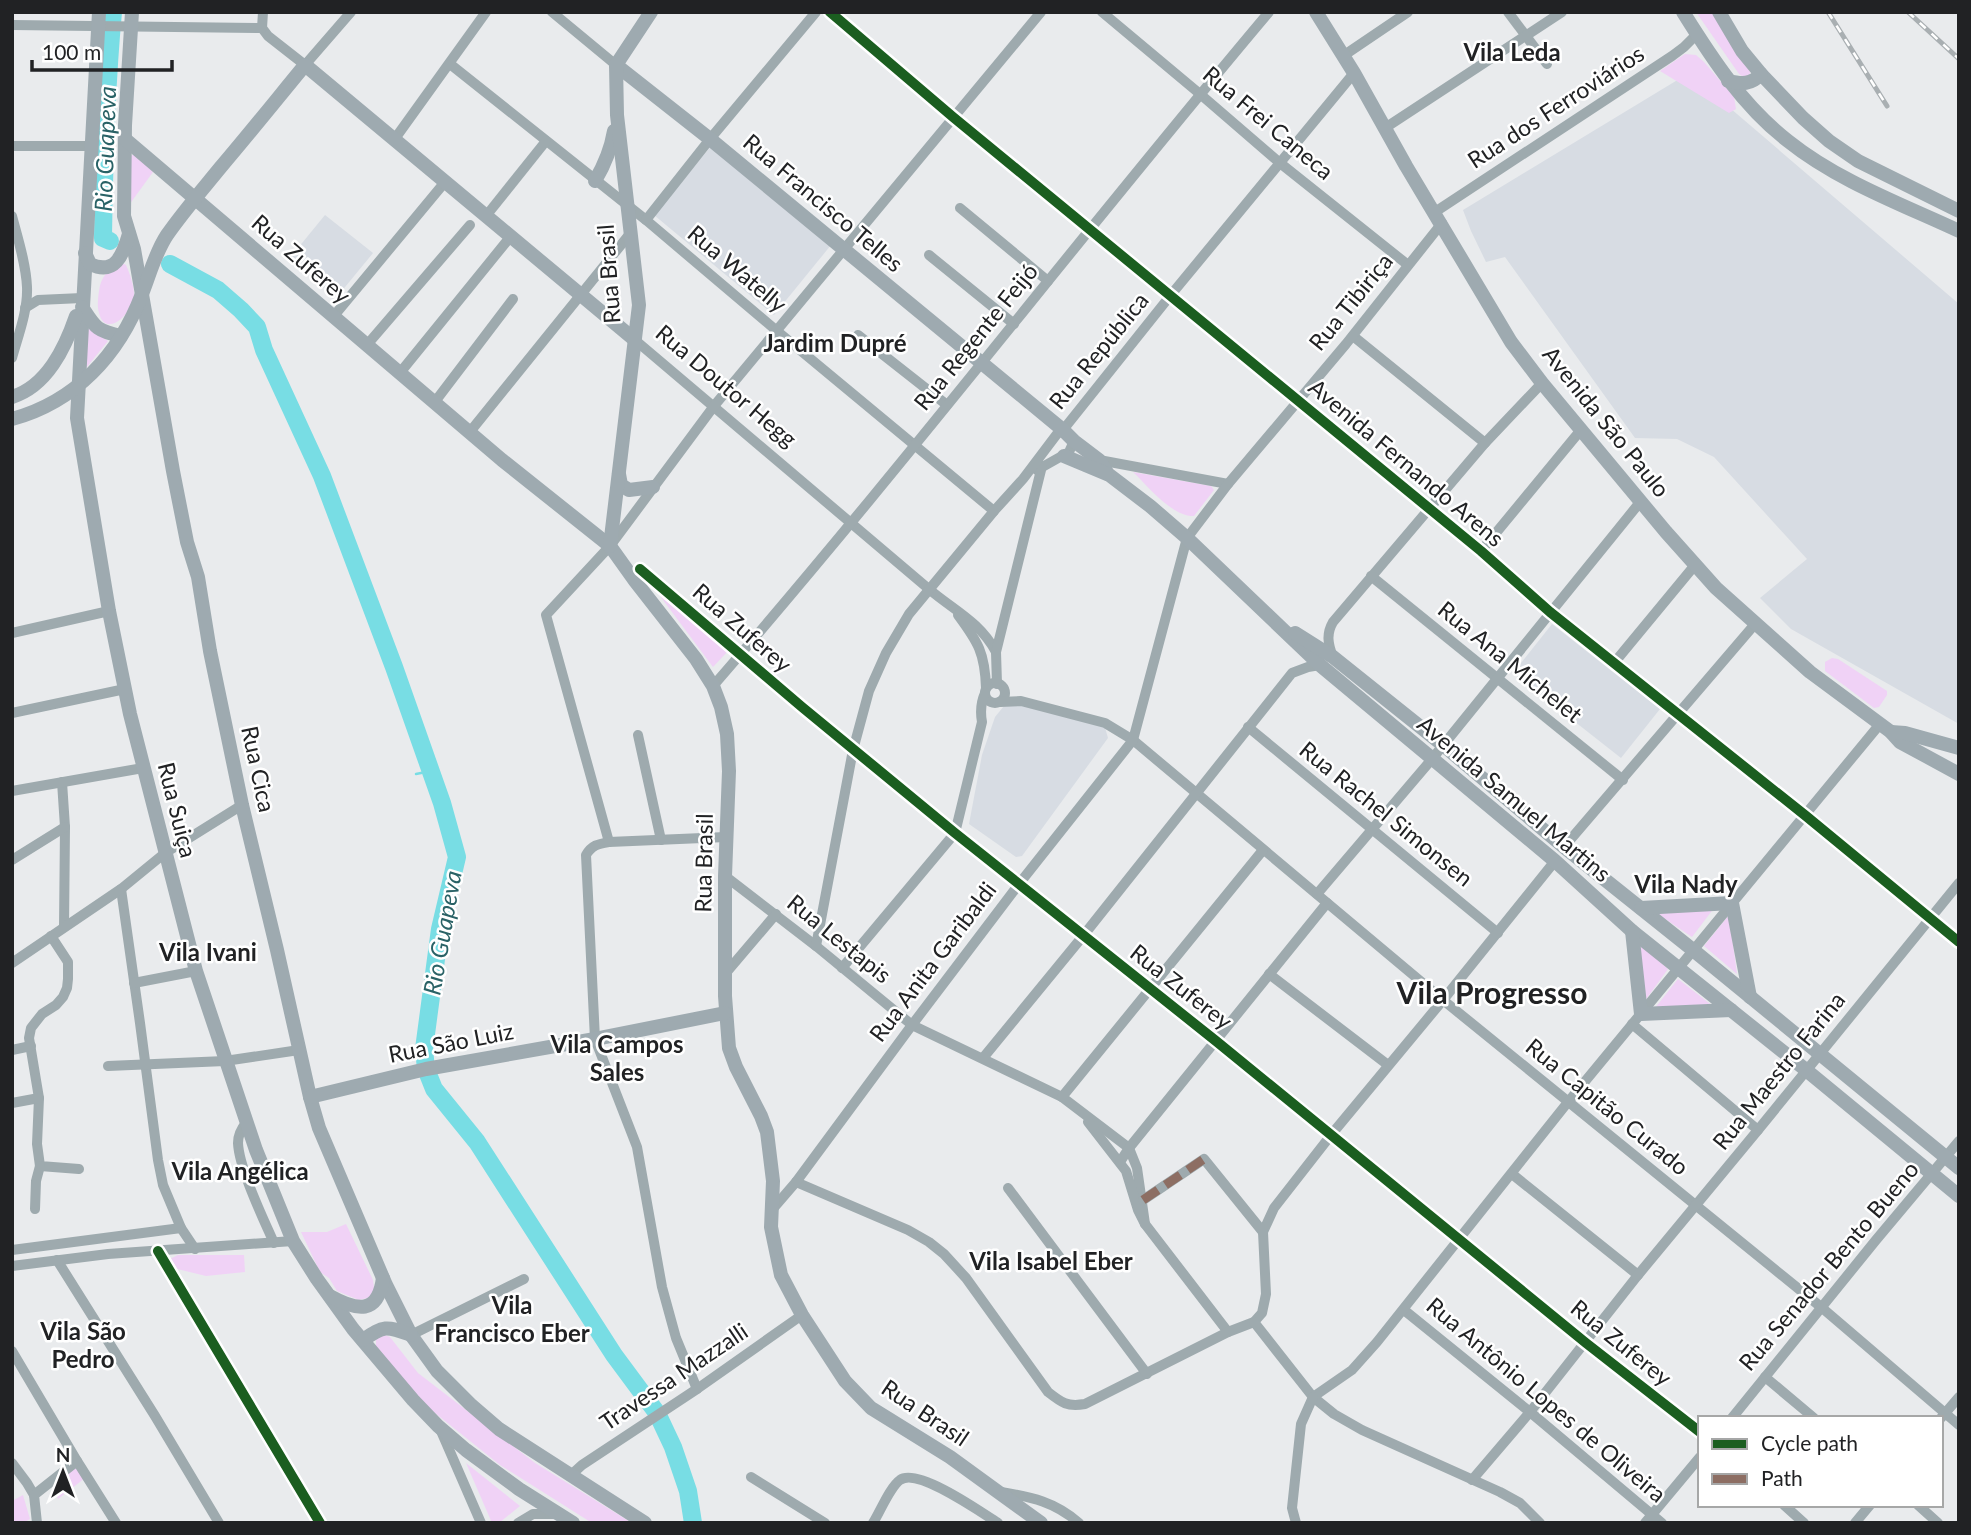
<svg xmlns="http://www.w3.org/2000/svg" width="1971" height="1535" font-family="Lato,sans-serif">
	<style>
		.built { fill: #d7dce3 }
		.green { fill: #f0d2f6 }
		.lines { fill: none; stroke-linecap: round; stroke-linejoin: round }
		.stream { stroke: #78dde4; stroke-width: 2.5 }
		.river { stroke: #78dde4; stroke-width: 18 }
		.minor { stroke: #9eaaae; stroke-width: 10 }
		.major { stroke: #9eaab0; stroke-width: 14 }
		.rail-casing { stroke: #a9afb2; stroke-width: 5 }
		.rail { stroke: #fff; stroke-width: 2.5; stroke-dasharray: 8; stroke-linecap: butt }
		.quiet { stroke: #8d6e63; stroke-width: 9; stroke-dasharray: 18 9; stroke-linecap: butt }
		.cycleway-casing { stroke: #fff; stroke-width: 15 }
		.cycleway { stroke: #1b5e20; stroke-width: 10 }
		.labels { text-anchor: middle; stroke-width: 5; stroke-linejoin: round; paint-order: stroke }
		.street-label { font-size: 23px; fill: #212224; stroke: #fff }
		.neighbourhood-label { font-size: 24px; font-weight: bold; fill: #212224; stroke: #fff }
		.water-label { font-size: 24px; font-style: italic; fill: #296266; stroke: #fff }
		.district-label { font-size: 30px; font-weight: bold; fill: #212224; stroke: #fff }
	</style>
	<rect width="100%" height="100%" fill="#e9ebed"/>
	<g class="built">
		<polygon points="1689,73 1959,304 1959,724 1791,629 1760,598 1807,559 1714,457 1677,439 1635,438 1505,257 1486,262 1471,231 1463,210"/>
		<polygon points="712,145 831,245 774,315 654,215"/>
		<polygon points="325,215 373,253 336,298 289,259"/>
		<polygon points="1552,624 1660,709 1621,758 1513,673"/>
		<polygon points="1008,701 1104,724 1108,738 1022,856 1016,857 969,824 982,755 995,717"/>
	</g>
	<g class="green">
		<polygon points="1696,12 1714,12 1751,70 1749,76 1745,78 1739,74"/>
		<polygon points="1685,54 1696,55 1704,62 1734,97 1736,109 1729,113 1660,71"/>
		<polygon points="133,155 136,155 153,172 129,205 130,156"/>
		<path d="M122,263l4,2c4,9 9,23 8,33 -1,3 -3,6 -5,10 -5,13 -25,26 -30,5 -2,-7 -1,-15 0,-22 2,-15 9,-22 23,-28z"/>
		<polygon points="87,324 97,334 108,341 86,368"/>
		<path d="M1133,472l78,14 3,4 -20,26c-22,1 -46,-30 -61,-44z"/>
		<polygon points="662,589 728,651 713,667 657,592"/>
		<polygon points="1832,658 1838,659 1887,691 1887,695 1879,707 1874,708 1825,671 1825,662"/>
		<polygon points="1714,908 1692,937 1655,912"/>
		<polygon points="1729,915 1737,974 1704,946"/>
		<polygon points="1636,940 1668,969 1644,1002"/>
		<polygon points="1678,979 1714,1007 1655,1008"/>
		<polygon points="346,1224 373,1280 374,1288 371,1297 359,1300 337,1291 329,1278 320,1272 301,1232 327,1232"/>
		<polygon points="178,1255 244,1255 245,1272 206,1276 169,1267 168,1262 170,1259"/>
		<polygon points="382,1334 390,1337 418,1373 535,1463 632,1523 592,1523 500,1465 430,1409 376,1350 376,1340"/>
		<polygon points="466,1463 520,1506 499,1523 492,1523"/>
		<polygon points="75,1466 85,1478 58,1499 55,1492 63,1477"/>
		<polygon points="23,1495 30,1519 23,1523 12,1523 12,1501"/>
	</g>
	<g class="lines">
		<polyline class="stream" points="416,774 431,771"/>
		<g class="river">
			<path d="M110,241l-7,-3c1,-76 3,-151 10,-226"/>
			<polyline points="170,264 218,290 241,310 257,327 264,350 322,476 394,667 442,803 457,857 440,929 424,1049 426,1069 434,1089 477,1142 614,1355 657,1413 673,1447 688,1491 693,1523"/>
		</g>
		<g class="minor">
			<polyline points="263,12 262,28 268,36 305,65 351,12"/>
			<polyline points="552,12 616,65"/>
			<polyline points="830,12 953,117 1481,551 1550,612 1806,816 1959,942"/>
			<polyline points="1102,12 1200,94 1280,163 1408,265"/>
			<polyline points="1508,12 1547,64"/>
			<polyline points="12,25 262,28"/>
			<polyline points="1343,56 1408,12"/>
			<polyline points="450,64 646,220 777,331 994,511"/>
			<polyline points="1385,128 1562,12"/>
			<polyline points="394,140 486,12"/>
			<polyline points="12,146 91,146"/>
			<polyline points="960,208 1048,281"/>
			<polyline points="1435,212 1672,56 1684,47 1697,34"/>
			<path d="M12,216c6,23 14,48 15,71 1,24 -9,49 -15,71"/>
			<polyline points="486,216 546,141"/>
			<polyline points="646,220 710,139 816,12"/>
			<polyline points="929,255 1014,324"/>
			<polyline points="25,308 38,300 82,298"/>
			<polyline points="333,317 445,182"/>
			<polyline points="858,335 947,405"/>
			<polyline points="1353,336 1485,443"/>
			<path d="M635,340l295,250c25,21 50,32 66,62"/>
			<polyline points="366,346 470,225"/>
			<polyline points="399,374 511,236"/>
			<polyline points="434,403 513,299"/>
			<polyline points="469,433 629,235"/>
			<polyline points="1099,460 1228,484"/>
			<polyline points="1037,470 1069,452 1074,441"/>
			<polyline points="1481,551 1580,431"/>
			<polyline points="640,569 802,707 955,833 1216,1041 1586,1343 1700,1432"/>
			<polyline points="1371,576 1623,780"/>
			<path d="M958,615c20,27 27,38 28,73"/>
			<polyline points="12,633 109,611"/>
			<path d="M1333,657c-5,-13 -7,-23 0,-35l152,-179 57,-60"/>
			<polyline points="1614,663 1695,565"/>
			<circle cx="995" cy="693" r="10"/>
			<polyline points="997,684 996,652 1042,466"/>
			<path d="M713,686c191,-220 368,-451 556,-674"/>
			<polyline points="1000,702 1021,701 1105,723 1133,740 1443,1000 1821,1307 1959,1425"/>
			<polyline points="12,713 125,689"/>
			<polyline points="1248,727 1498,933"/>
			<polyline points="638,735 661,840"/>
			<polyline points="62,782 65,827 64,927"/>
			<polyline points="12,791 143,768"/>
			<polyline points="609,842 546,615 610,546 714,406 1041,12"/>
			<polyline points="1564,847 1755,624"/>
			<polyline points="12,860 65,827"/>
			<polyline points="725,876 816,946 912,1025 1062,1097 1129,1148 1137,1168 1145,1224"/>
			<polyline points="121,889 140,1023 158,1160 163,1185 181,1228 195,1249"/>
			<polyline points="1317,894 1432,759 1641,501"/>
			<polyline points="51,936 68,962 68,979 67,988 63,997 56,1005 42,1014 31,1028 29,1038 39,1098 37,1144 40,1166 79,1169"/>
			<polyline points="816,946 853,750 869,691 886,653 909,614 994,511 1023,479 1057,434 1063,430 1170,296 1354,73"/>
			<polyline points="12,963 121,889 165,853 242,805"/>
			<path d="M842,968l113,-135 27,-111c-2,-11 -1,-20 3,-29"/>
			<polyline points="725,974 776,914"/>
			<polyline points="1269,974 1388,1065"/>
			<polyline points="134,983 196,971"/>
			<polyline points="1632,1024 1758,1130"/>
			<polyline points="12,1050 31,1046"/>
			<polyline points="983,1058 1083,936 1292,673 1308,667 1320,665"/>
			<polyline points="108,1066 225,1061 299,1050"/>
			<polyline points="1062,1097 1263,850"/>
			<polyline points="12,1103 39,1098"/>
			<polyline points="1088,1122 1126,1171 1138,1210 1145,1224 1228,1332"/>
			<path d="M246,1123c-5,6 -8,12 -8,20 1,25 25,75 36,100"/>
			<polyline points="1120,1162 1129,1148 1327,903"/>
			<polyline points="1512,1174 1638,1275"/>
			<path d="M796,1182l112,48 21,12 15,12 22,24 82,114c14,11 19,15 37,12l143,-72 26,-10 8,-9 4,-19 -3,-62 11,-24 57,-73 112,-135 112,-139"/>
			<polyline points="1008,1188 1147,1374"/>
			<polyline points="1143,1200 1204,1159 1263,1232"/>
			<polyline points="35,1209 36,1181 40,1166"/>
			<polyline points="771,1211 796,1182 912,1025 1019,884 1133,740 1187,538 1228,484 1346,344 1442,223"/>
			<polyline points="12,1250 181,1228"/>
			<polyline points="158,1251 320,1523"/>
			<polyline points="57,1260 155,1416 219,1523"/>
			<polyline points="12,1266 108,1254 293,1241"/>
			<polyline points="1404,1310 1530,1412 1662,1523"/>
			<polyline points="1254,1322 1313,1397 1334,1414 1362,1430 1500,1492 1520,1503 1540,1523"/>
			<polyline points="411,1335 524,1279"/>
			<polyline points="12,1351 77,1461 116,1523"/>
			<polyline points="1765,1377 1814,1418"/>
			<path d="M697,1389l-21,-51 -14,-51 -25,-140 -42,-108 -9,-184c6,-10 12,-11 23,-13l117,-5"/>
			<polyline points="1313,1397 1352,1370 1377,1342 1568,1102 1880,724"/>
			<polyline points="1732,1418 1876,1240 1959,1141"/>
			<polyline points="1941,1418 1959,1397"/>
			<polyline points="441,1431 481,1523"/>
			<polyline points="12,1463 27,1483 34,1495"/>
			<polyline points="571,1475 582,1465 697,1389 802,1315"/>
			<polyline points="751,1477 825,1523"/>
			<polyline points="1472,1480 1530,1412 1638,1275 1758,1130 1959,883"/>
			<path d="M1001,1492c31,5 54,10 78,31"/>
			<polyline points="1784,1505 1804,1523"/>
			<polyline points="1918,1505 1938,1523"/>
			<polyline points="37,1523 34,1495 77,1461"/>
			<polyline points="518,1523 533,1514 556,1514"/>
			<path d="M873,1523c7,-11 17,-36 27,-43 17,-13 81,32 98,43"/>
			<polyline points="1296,1523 1292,1508 1301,1424 1313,1397"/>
			<polyline points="1645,1523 1700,1457"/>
			<polyline points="1855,1523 1870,1505"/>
		</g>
		<g class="major">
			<polyline points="99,12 77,418 109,611 130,714 196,971 256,1150 293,1241 317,1279 353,1329 413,1400 438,1426 466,1450 519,1489 573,1523"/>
			<polyline points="132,12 125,125 124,216 134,249 173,471 187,542 198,577 210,651 242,805 277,950 310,1097 319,1128 386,1285 411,1335 437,1371 470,1404 499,1429 645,1523"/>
			<polyline points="1316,12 1354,73 1406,166 1511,342 1542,383 1666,532 1716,588 1810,672 1891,732 1900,742 1959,774"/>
			<path d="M1683,12c30,48 60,94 105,129 50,40 113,63 171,90"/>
			<polyline points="1719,12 1742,51 1761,74 1803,118 1829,141 1858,161 1959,211"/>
			<polyline points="616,65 710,139 1063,430 1074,441 1099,460 1108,474 1150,506 1187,538 1320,665 1555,861 1632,931 1806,1070 1959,1196"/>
			<path d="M1728,81c14,3 23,4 33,-7"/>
			<polyline points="125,139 502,460 610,546 635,581 696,659 713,686 721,707 727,734 729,771 725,876 725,996 729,1048 736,1067 761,1116 767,1132 773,1181 771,1227 781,1275 802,1315 845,1381 871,1408 950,1457 1041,1523"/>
			<path d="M595,181c10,-17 16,-32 19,-50"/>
			<path d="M85,253l5,11c25,12 33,-9 39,-30"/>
			<path d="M82,307c13,20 14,24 39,29"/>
			<path d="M12,397c35,-11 53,-49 64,-81"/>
			<path d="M12,419c63,-17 107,-64 130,-125 8,-20 13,-41 25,-59 16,-23 35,-45 53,-67 29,-34 57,-69 85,-103l330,275"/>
			<polyline points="1064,456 1107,474"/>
			<polyline points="619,474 621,485 629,490 653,487"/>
			<polyline points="610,546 639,305 617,115 616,65 651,12"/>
			<polyline points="1295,633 1333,657 1443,745 1564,847 1693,950 1959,1168"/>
			<polyline points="1891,732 1905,733 1959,748"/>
			<polyline points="1641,908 1732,903 1750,997"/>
			<polyline points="1632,931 1641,1014 1731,1010"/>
			<polyline points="310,1097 426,1069 595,1039 725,1013"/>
			<path d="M330,1296c27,15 48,19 53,-18"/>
			<path d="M363,1340c22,-15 23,-14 48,-5"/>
		</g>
		<g class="rail-casing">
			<g id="rail">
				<polyline points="1828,12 1887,106"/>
				<polyline points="1908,12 1959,59"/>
			</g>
		</g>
		<use href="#rail" class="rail"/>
		<polyline class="quiet" points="1143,1200 1204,1159"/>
		<g class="cycleway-casing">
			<g id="cycleway">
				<polyline points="830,12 953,117 1481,551 1550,612 1806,816 1959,942"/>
				<polyline points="640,569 802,707 955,833 1216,1041 1586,1343 1700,1432"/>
				<polyline points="158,1251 320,1523"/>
			</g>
		</g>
		<use href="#cycleway" class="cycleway"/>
	</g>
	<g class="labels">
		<g class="street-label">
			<text transform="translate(1556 107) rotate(-33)" y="8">Rua dos Ferroviários</text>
			<text transform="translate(1268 123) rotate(40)" y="8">Rua Frei Caneca</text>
			<text transform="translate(823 203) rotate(40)" y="8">Rua Francisco Telles</text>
			<text transform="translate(301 259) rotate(41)" y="8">Rua Zuferey</text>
			<text transform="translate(737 269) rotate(40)" y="8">Rua Watelly</text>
			<text transform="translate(609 274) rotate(-94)" y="8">Rua Brasil</text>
			<text transform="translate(1351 302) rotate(-51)" y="8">Rua Tibiriça</text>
			<text transform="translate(976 337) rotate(-51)" y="8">Rua Regente Feijó</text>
			<text transform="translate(1099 351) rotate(-51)" y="8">Rua República</text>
			<text transform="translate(726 386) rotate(40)" y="8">Rua Doutor Hegg</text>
			<text transform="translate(1606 422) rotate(51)" y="8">Avenida São Paulo</text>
			<text transform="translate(1406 463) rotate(40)" y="8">Avenida Fernando Arens</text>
			<text transform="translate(742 628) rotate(41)" y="8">Rua Zuferey</text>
			<text transform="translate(1510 662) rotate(39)" y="8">Rua Ana Michelet</text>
			<text transform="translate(258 769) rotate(78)" y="8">Rua Cica</text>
			<text transform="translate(1514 799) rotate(40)" y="8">Avenida Samuel Martins</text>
			<text transform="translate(177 810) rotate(76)" y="8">Rua Suiça</text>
			<text transform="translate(1386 814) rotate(39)" y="8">Rua Rachel Simonsen</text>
			<text transform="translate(704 863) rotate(-89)" y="8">Rua Brasil</text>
			<text transform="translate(839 939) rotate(39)" y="8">Rua Lestapis</text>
			<text transform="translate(933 962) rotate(-53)" y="8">Rua Anita Garibaldi</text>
			<text transform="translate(1181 987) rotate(38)" y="8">Rua Zuferey</text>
			<text transform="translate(451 1043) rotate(-11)" y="8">Rua São Luiz</text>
			<text transform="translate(1779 1071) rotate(-51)" y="8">Rua Maestro Farina</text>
			<text transform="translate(1607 1107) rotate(39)" y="8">Rua Capitão Curado</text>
			<text transform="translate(1829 1266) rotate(-50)" y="8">Rua Senador Bento Bueno</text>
			<text transform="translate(1621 1343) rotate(39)" y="8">Rua Zuferey</text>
			<text transform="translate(674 1377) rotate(-34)" y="8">Travessa Mazzalli</text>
			<text transform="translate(1546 1400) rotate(40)" y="8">Rua Antônio Lopes de Oliveira</text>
			<text transform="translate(925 1413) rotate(34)" y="8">Rua Brasil</text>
		</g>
		<g class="neighbourhood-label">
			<text x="1512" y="61">Vila Leda</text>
			<text x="835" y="352">Jardim Dupré</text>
			<text x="1686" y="893">Vila Nady</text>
			<text x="208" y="961">Vila Ivani</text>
			<text x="617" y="1053">Vila Campos<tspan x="617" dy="28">Sales</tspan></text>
			<text x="240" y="1180">Vila Angélica</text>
			<text x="1051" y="1270">Vila Isabel Eber</text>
			<text x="512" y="1314">Vila<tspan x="512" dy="28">Francisco Eber</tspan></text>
			<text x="83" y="1340">Vila São<tspan x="83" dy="28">Pedro</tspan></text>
		</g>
		<g class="water-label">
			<text transform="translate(106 149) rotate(-88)" y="8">Rio Guapeva</text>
			<text transform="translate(443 933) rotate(-80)" y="8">Rio Guapeva</text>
		</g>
		<g class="district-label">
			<text x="1492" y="1004">Vila Progresso</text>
		</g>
	</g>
	<rect width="1971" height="1535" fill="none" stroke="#212224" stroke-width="28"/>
	<rect x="1698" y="1416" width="245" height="91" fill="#ffffff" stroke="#a6a7a7" stroke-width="2"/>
	<rect x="1712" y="1439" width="35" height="10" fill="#1b5e20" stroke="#a6a7a7" stroke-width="2"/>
	<text x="1761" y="1451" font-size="21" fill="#212224">Cycle path</text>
	<rect x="1712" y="1474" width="35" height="10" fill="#8d6e63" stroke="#a6a7a7" stroke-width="2"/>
	<text x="1761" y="1486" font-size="21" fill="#212224">Path</text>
	<g transform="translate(63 1472)" stroke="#ffffff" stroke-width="5" paint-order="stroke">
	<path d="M0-5L12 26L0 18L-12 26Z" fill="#212224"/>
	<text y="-10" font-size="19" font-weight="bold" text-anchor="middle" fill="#212224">N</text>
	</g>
	<path d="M32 60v10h140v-10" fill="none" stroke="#212224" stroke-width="3.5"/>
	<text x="42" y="60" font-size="21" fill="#212224" stroke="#ffffff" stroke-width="5" paint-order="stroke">100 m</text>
</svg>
